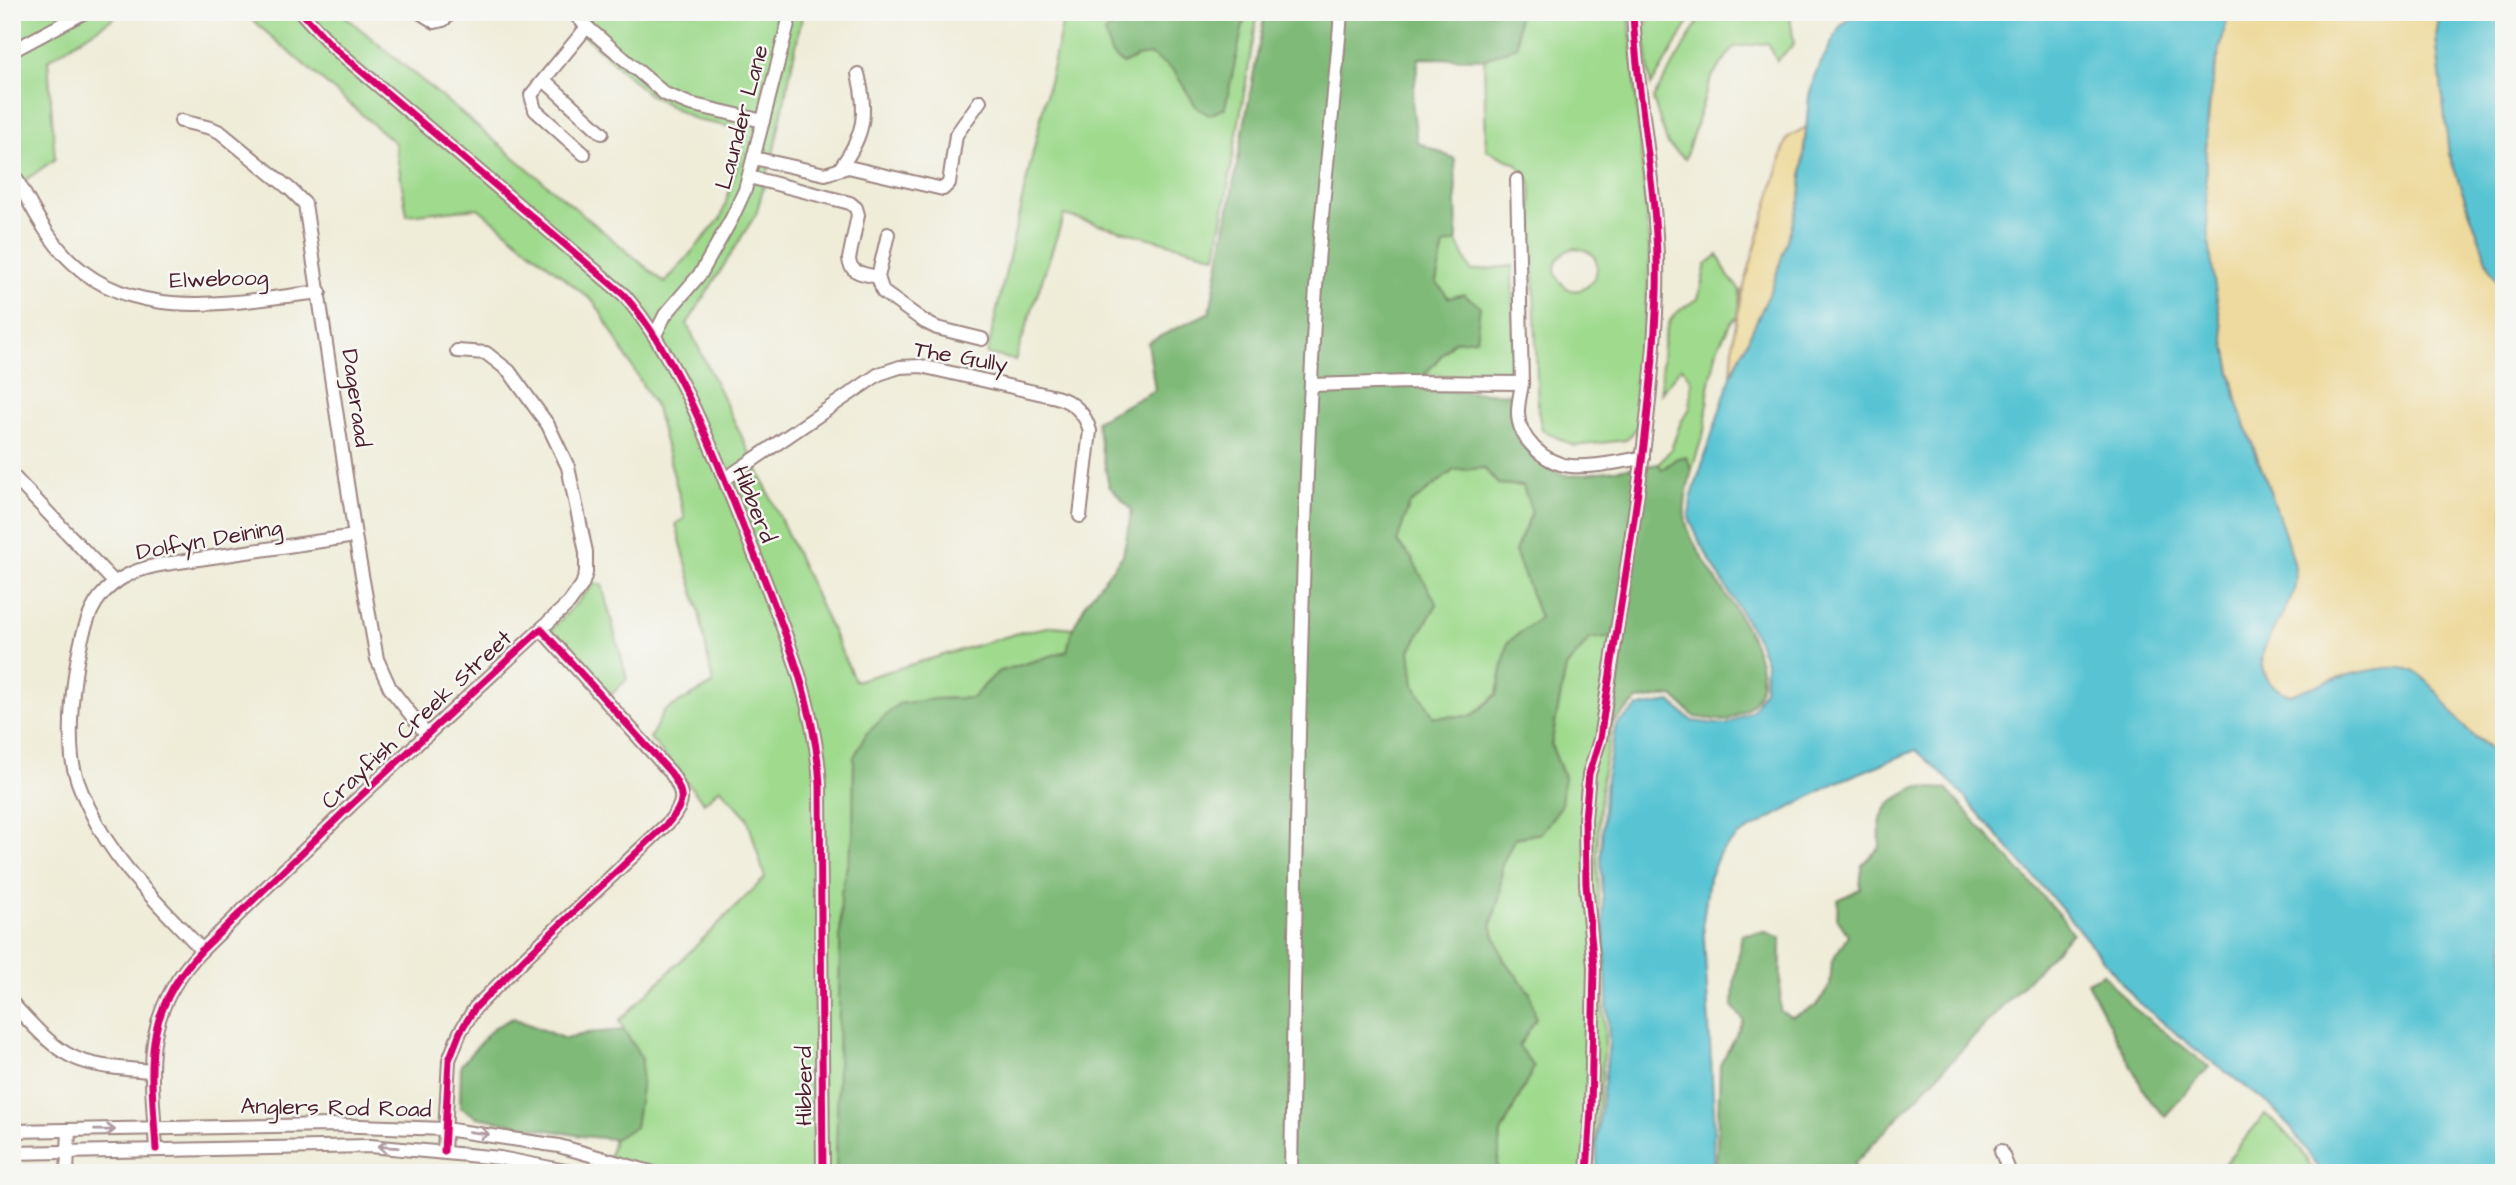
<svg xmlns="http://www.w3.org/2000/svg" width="2516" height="1185" font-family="'Architects Daughter',sans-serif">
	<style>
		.green { fill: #9fda8d; stroke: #747c5c; stroke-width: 2; fill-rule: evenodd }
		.forest { fill: #7fba78; stroke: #646c52; stroke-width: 2; fill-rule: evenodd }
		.sand { fill: #eeda9e; stroke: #9c7c64; stroke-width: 2 }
		.water { fill: #59c4d3; stroke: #52727f; stroke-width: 2 }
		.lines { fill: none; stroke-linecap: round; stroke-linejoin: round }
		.minor-casing { stroke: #9c8682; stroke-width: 16 }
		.minor { stroke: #fff; stroke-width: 12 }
		.cycleway-casing { stroke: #f6f6f2; stroke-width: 11 }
		.cycleway { stroke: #d6006c; stroke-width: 7 }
		.oneway { stroke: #ae9aa0 }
		.labels { text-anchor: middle; stroke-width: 5; stroke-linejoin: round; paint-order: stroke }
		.street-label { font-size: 23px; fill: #4a1f2b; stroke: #f6f6f2 }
	</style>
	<rect width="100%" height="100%" fill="#f6f6f2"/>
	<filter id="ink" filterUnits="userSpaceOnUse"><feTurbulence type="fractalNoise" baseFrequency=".0143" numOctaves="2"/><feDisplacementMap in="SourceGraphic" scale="14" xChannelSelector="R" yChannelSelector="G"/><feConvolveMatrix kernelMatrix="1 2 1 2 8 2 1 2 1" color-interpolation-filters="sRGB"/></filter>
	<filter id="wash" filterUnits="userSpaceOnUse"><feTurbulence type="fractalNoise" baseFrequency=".00686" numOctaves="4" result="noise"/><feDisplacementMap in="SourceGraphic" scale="28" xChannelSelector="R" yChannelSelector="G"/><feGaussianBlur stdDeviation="1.57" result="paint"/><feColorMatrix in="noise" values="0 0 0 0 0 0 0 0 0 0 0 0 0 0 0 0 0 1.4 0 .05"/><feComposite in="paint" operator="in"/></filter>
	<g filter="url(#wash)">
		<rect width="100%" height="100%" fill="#efecd8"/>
		<g class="green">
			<polygon points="12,12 123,12 48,60 55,159 24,181 12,181"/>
			<polygon points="243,12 340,12 665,283 721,218 748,130 696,120 648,94 558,12 803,12 775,146 756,214 687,324 757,468 855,681 1022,632 1053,626 1073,628 1067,651 998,672 972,698 934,699 854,757 853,837 841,894 836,1173 605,1173 614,1139 635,1127 642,1059 619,1021 765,878 747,817 720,788 704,803 650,738 664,711 713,684 699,612 676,524 685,518 656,408 595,303 478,208 407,215 395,143"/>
			<polygon points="1065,12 1258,12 1216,256 1064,215 1015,360 987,354"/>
			<path d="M1518,12h111l21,246 -13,170 -11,12 -52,6 -32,-16 -4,-19 -7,-229 -14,-18 -31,-14 -2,-91 33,-13zM1574,248c48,3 10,66 -14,33 -11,-14 -1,-29 14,-33z"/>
			<polygon points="1650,12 1695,12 1651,86 1644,35"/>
			<polygon points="1704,12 1801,12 1790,16 1794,44 1777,61 1768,43 1734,47 1711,78 1685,159 1668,145 1653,99"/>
			<polygon points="1457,241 1471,271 1512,266 1514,362 1502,376 1424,375 1454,341 1476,339 1479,306 1449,299 1436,282 1444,245"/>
			<path d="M1718,255l10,21 12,14 -2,26 -7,6 -14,27 -9,44 -2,32 -14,44 -7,-12 -8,1 -16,12 -2,-6 12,-15 10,-27 9,-14 2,-27 -11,-14 -20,26c1,-20 -1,-57 10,-74 6,-9 18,-15 27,-20l8,-35z"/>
			<polygon points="1484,468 1498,484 1523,486 1532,512 1515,551 1540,618 1508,642 1497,694 1473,716 1434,717 1414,685 1410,650 1437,604 1397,542 1409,505 1454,470"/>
			<polygon points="595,583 602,585 627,679 611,695 551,630"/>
			<polygon points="1608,637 1623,644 1620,683 1602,777 1597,852 1605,1043 1592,1173 1497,1173 1501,1133 1534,1067 1519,1047 1530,993 1504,960 1491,925 1500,895 1502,864 1515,838 1541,833 1564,777 1551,745 1566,667 1590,639"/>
			<path d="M2265,1114c21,16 37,34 49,59h-86l-6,-6z"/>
		</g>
		<g class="forest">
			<polygon points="1139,12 1246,12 1225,108 1209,115 1197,108 1174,71 1151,55 1137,57 1123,64 1111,54 1105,32"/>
			<path d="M1265,12h253l-1,34 -33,13 -65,-1 -7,42 5,42 38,17 2,82 -13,4 -8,37 13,16 14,-4 17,12 -4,33 -22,2 -30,34v15l86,4c1,11 -1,23 3,33 8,25 33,44 57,49l89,-12 3,6 15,-12 9,-1 6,12c-3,16 -9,32 -7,48 6,49 113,145 64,190 -6,6 -16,10 -23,14l-31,-4 -22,-21 -36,4 -24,23 10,-79 -15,-7 -18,2 -24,28 -15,78 13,32 -3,29 -20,27 -26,5 -13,26 -2,31 -9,30 13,35 26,33 6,26 -17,27 15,21 -33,66 -4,40h-661l5,-279 12,-57 1,-80 12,-23 32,-30 36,-5 38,-1 26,-26 69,-21 6,-23 14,-27 36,-46 9,-45 -23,-24 -13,-65 59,-31 -7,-48 62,-30zM1484,468l14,16 25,2 9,27 -17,38 25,67 -32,24 -11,52 -25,22 -38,1 -20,-32 -4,-35 27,-46 -26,-47 -14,-15 12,-37 45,-35z"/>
			<path d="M1916,787l30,2 116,129 10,15 -218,231 3,9h-141l4,-108 24,-44 -11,-14 1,-23 8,-50 24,-2 15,6 -1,73 12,6 24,-11 14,-20 2,-25 16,-26 -11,-17 1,-18 22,-11 2,-24 18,-18c-2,-38 4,-42 36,-60z"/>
			<polygon points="2103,974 2130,1005 2209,1067 2165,1116 2149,1100 2087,982"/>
			<polygon points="513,1018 565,1039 588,1033 624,1030 642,1059 641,1088 635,1127 614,1139 581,1136 477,1117 460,1107 461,1065 493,1028"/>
		</g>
		<g class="sand">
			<polygon points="2229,12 2440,12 2436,37 2449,154 2491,271 2504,291 2504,757 2466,730 2433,688 2396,668 2342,676 2290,695 2272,687 2264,671 2262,649 2295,590 2276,507 2238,404 2214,290 2206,211 2206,149 2211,88"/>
			<polygon points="1806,127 1800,200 1772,288 1731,376 1734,333 1742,293 1787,138"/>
		</g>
		<g class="water">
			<path d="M1857,12h372c-6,26 -15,52 -18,78 -12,86 -3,173 15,257 4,19 6,39 12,57 13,42 32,83 45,125 6,19 17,41 11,61 -11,36 -65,80 -4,105 27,-10 99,-38 125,-23 22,13 33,38 50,56 10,12 26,20 39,29v416h-182l-32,-46 -21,-23 -74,-55 -60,-50 -68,-84 -114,-131 -37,-34 -81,33 -97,53 -19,18 -10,24 -6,43 11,191 -1,61h-116v-31l12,-98 -8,-191 5,-74 10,-54 22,-18 33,-5 21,19 34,4 27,-15 11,-20 2,-28 -8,-21 -57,-96 -12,-27 2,-19 40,-123 41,-88 28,-88 9,-104 6,-22 25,-47z"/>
			<polygon points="2440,12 2504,12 2504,291 2491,271 2449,154 2436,37"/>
		</g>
	</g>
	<g filter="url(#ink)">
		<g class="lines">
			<g class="minor-casing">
				<g id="minor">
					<path d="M301,12l32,35 291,248c55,63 92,163 123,241 32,81 68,161 73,249l3,388"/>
					<polyline points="419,12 435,22 443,20 453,12"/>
					<polyline points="573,12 587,27 665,94 690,104 763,121"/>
					<polyline points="12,51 85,12"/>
					<polyline points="544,80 602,133"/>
					<polyline points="181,121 211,128 220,132 291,190 305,204 355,536 377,659 390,688 427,735"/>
					<polyline points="584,154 535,110 531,95 587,27"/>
					<polyline points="754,158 825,174 848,167 943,189 949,183 956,135 980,101"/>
					<path d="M841,167c23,-32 27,-53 17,-93"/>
					<path d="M12,171c18,32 34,68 62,93 65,60 166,37 246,28"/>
					<path d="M749,177l101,26 6,5 2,7 -9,44c1,15 16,15 29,18l5,15 42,30 12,6 45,11"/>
					<path d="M1517,180l5,203c-1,9 -4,19 -4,28 -1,27 27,53 53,55 22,2 49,-5 72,-8"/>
					<polyline points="878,277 888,234"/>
					<polyline points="655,335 665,315 701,273 732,218 745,190 791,12"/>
					<polyline points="457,351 486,353 509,371 548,425 568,467 586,552 586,573 582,585 569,603 541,629"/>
					<polyline points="1311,385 1408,382 1522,383"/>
					<polyline points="12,475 115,583"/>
					<path d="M725,479l154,-105 21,-7 21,-1 135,31c18,5 29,16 34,34l-10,85"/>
					<path d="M202,950c-41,-44 -88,-86 -113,-142 -7,-14 -15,-34 -17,-50 -4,-40 3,-130 28,-161 17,-21 40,-29 65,-33l190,-28"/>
					<path d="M12,1003c53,58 60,62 139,68"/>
					<polyline points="12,1131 331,1125 445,1129 559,1146 654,1173"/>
					<path d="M156,1149c-5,-82 -16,-135 46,-199l150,-146 189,-175 130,144c14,21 14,30 -2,49l-142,134 -52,52 -15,24 -11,28 -5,91"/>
					<polyline points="2001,1151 2010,1173"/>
					<polyline points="12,1153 370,1146 500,1158 576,1173"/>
					<polyline points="67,1173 69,1130"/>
					<path d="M1291,1173c5,-290 8,-580 24,-870 6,-97 19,-194 26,-291"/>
					<path d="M1587,1173l4,-63 3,-143 -8,-83 -1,-65 4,-45 11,-35c22,-148 51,-297 57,-447 3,-94 -20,-186 -24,-280"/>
				</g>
			</g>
			<use href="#minor" class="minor"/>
			<g class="cycleway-casing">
				<g id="cycleway">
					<path d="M301,12l32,35 291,248c55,63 92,163 123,241 32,81 68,161 73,249l3,388"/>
					<path d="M156,1149c-5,-82 -16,-135 46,-199l150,-146 189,-175 130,144c14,21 14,30 -2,49l-142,134 -52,52 -15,24 -11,28 -5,91"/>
					<path d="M1587,1173l4,-63 3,-143 -8,-83 -1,-65 4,-45 11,-35c22,-148 51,-297 57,-447 3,-94 -20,-186 -24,-280"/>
				</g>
			</g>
			<use href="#cycleway" class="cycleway"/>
		</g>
		<defs><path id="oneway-shaft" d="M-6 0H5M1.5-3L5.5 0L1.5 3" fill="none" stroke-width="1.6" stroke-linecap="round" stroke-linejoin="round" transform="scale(1.75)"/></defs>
		<g class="oneway">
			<use href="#oneway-shaft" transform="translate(105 1130) rotate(-1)"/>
			<use href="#oneway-shaft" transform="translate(479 1133) rotate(7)"/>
			<use href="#oneway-shaft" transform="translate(388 1147) rotate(-177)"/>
		</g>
	</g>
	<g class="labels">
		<g class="street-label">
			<text transform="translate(741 117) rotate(-75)" y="8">Launder Lane</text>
			<text transform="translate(219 278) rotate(-2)" y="8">Elweboog</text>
			<text transform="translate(961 356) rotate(10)" y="8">The Gully</text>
			<text transform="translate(357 398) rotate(82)" y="8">Dageraad</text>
			<text transform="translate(755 504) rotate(68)" y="8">Hibberd</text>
			<text transform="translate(209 539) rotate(-10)" y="8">Dolfyn Deining</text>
			<text transform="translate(416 719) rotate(-43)" y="8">Crayfish Creek Street</text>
			<text transform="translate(803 1086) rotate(-90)" y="8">Hibberd</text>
			<text transform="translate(336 1107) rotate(1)" y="8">Anglers Rod Road</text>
		</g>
	</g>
	<rect width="2516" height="1185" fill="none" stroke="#f6f6f2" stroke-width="42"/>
</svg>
